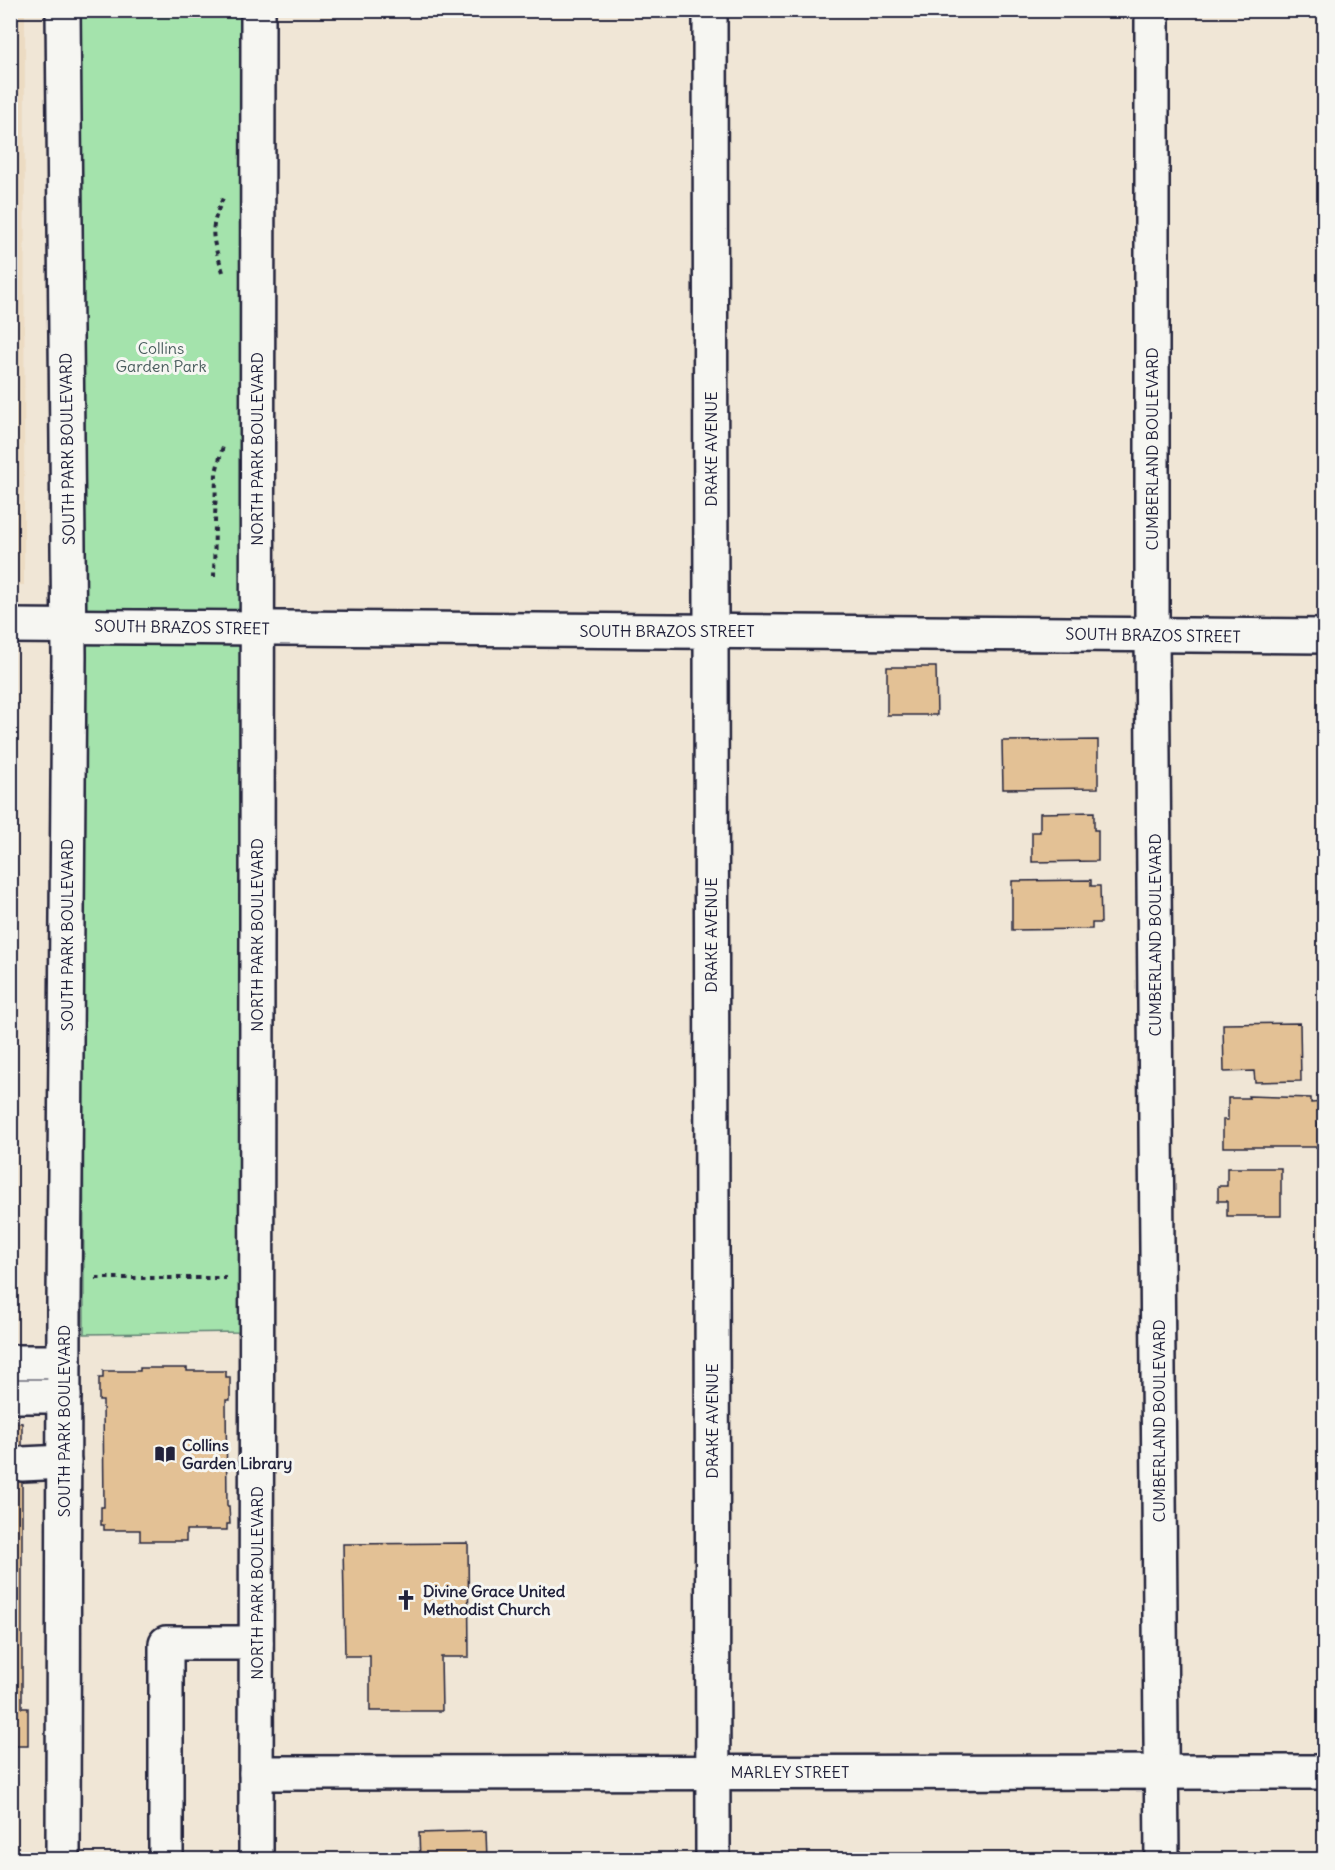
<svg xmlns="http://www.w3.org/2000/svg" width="1335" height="1870" font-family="Delius,sans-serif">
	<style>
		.built { fill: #ecdbc2 }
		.green { fill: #a4e3ac; stroke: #638274; stroke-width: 1.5 }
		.building { fill: #e3c195; stroke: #22223b; stroke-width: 1.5 }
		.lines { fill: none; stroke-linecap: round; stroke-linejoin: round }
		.minor-casing { stroke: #22223b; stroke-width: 38 }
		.path { stroke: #22223b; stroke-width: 4; stroke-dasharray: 4.5 4.5; stroke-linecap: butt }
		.minor { stroke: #f6f6f2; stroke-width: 33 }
		.labels { text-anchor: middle; stroke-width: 6; stroke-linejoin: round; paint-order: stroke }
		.park-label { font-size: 16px; fill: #495c5d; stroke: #f6f6f2 }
		.street-label { font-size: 16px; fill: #22223b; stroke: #f6f6f2 }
		.poi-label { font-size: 16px; font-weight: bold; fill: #22223b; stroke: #f6f6f2; text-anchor: start }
	</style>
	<rect width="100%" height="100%" fill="#f0e6d6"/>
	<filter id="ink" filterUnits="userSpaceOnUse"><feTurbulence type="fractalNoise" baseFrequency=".0167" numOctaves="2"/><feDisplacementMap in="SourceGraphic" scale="12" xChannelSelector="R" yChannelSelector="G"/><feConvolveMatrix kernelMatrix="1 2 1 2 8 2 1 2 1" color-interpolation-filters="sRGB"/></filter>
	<g filter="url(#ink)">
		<polygon class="built" points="25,10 24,585 11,585 10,11"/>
		<polygon class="green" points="80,11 240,11 242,1332 84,1334"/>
		<g class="building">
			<polygon points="887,667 936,667 937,715 887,715"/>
			<polygon points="1098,740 1098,788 1003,789 1002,741"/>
			<polygon points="1094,812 1094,830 1098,830 1098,861 1032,862 1032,832 1040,832 1040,813"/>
			<polygon points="1091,880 1091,886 1100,886 1101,923 1092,923 1092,929 1012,930 1012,881"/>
			<polygon points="1300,1023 1301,1081 1255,1082 1254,1071 1224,1072 1223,1024"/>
			<polygon points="1248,1096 1311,1098 1311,1103 1324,1102 1324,1123 1318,1123 1318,1147 1223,1147 1223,1120 1228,1120 1228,1098 1249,1098"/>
			<polygon points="1227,1168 1281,1168 1281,1216 1227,1216 1227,1201 1218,1201 1218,1186 1227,1186"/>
			<polygon points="140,1368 187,1368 187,1371 226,1371 226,1377 230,1377 230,1400 226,1400 227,1506 229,1506 230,1524 227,1524 227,1530 186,1530 186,1541 140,1541 140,1530 104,1530 104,1525 101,1525 101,1507 104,1507 103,1401 99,1401 99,1378 103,1378 103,1371 140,1371"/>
			<polygon points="10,1422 22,1423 22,1708 28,1708 28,1746 10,1746"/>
			<polygon points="468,1543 469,1657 441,1657 442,1711 370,1711 370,1656 345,1656 343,1544"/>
			<polygon points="486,1831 487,1860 420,1860 419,1833"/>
		</g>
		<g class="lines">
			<g class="minor-casing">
				<g id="minor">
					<polyline points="63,10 69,656 64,1303 63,1860"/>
					<polyline points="710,10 713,1860"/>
					<polyline points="1152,10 1152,634 1162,1860"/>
					<polyline points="10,626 1324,636"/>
					<polyline points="10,1362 64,1362"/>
					<polyline points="10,1396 64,1396"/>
					<polyline points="22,1464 64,1462"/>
					<polyline points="256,1773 1324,1772"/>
					<polyline points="166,1853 166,1643 256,1643"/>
					<polyline points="256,1860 258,10"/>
				</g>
			</g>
			<g class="path">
				<path d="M223,272c-11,-35 -15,-41 1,-76"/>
				<polyline points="214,577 216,472 223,446"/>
				<polyline points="96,1278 226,1278"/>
			</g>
			<use href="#minor" class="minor"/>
		</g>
	</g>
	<defs>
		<g id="library-bare" transform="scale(1.62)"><path d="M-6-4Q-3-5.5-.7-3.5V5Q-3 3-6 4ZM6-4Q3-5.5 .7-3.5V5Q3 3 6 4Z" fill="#22223b" stroke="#f6f6f2" stroke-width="2.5" paint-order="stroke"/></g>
		<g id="church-bare" transform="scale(1.62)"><path d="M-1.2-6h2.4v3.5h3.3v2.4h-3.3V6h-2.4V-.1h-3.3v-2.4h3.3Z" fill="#22223b" stroke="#f6f6f2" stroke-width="2.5" paint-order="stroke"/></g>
	</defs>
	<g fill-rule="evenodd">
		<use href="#library-bare" x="165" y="1454"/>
		<use href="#church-bare" x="406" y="1600"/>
	</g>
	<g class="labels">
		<g class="park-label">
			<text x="161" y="354">Collins<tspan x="161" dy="18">Garden Park</tspan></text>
		</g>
		<g class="street-label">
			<text transform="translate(67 449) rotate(-91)" y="6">SOUTH PARK BOULEVARD</text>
			<text transform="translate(257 449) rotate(-90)" y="6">NORTH PARK BOULEVARD</text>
			<text transform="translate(711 449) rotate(-90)" y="6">DRAKE AVENUE</text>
			<text transform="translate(1152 449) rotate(-90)" y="6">CUMBERLAND BOULEVARD</text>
			<text transform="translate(182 627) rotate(1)" y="6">SOUTH BRAZOS STREET</text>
			<text x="667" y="637">SOUTH BRAZOS STREET</text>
			<text transform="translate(1153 635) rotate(1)" y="6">SOUTH BRAZOS STREET</text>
			<text transform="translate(67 935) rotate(-90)" y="6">SOUTH PARK BOULEVARD</text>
			<text transform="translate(257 935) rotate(-90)" y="6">NORTH PARK BOULEVARD</text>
			<text transform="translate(711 935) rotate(-90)" y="6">DRAKE AVENUE</text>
			<text transform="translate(1155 935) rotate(-90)" y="6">CUMBERLAND BOULEVARD</text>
			<text transform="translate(64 1421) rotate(-90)" y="6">SOUTH PARK BOULEVARD</text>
			<text transform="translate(712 1421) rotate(-90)" y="6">DRAKE AVENUE</text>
			<text transform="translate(1159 1421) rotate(-90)" y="6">CUMBERLAND BOULEVARD</text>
			<text transform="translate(257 1583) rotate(-90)" y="6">NORTH PARK BOULEVARD</text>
			<text x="790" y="1778">MARLEY STREET</text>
		</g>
		<g class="poi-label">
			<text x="182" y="1451">Collins<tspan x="182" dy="18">Garden Library</tspan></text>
			<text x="423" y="1597">Divine Grace United<tspan x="423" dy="18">Methodist Church</tspan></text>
		</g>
	</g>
	<rect width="1335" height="1870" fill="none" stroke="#f6f6f2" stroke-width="36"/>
	<rect x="18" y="18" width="1299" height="1834" fill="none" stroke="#22223b" stroke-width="2" filter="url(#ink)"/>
</svg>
